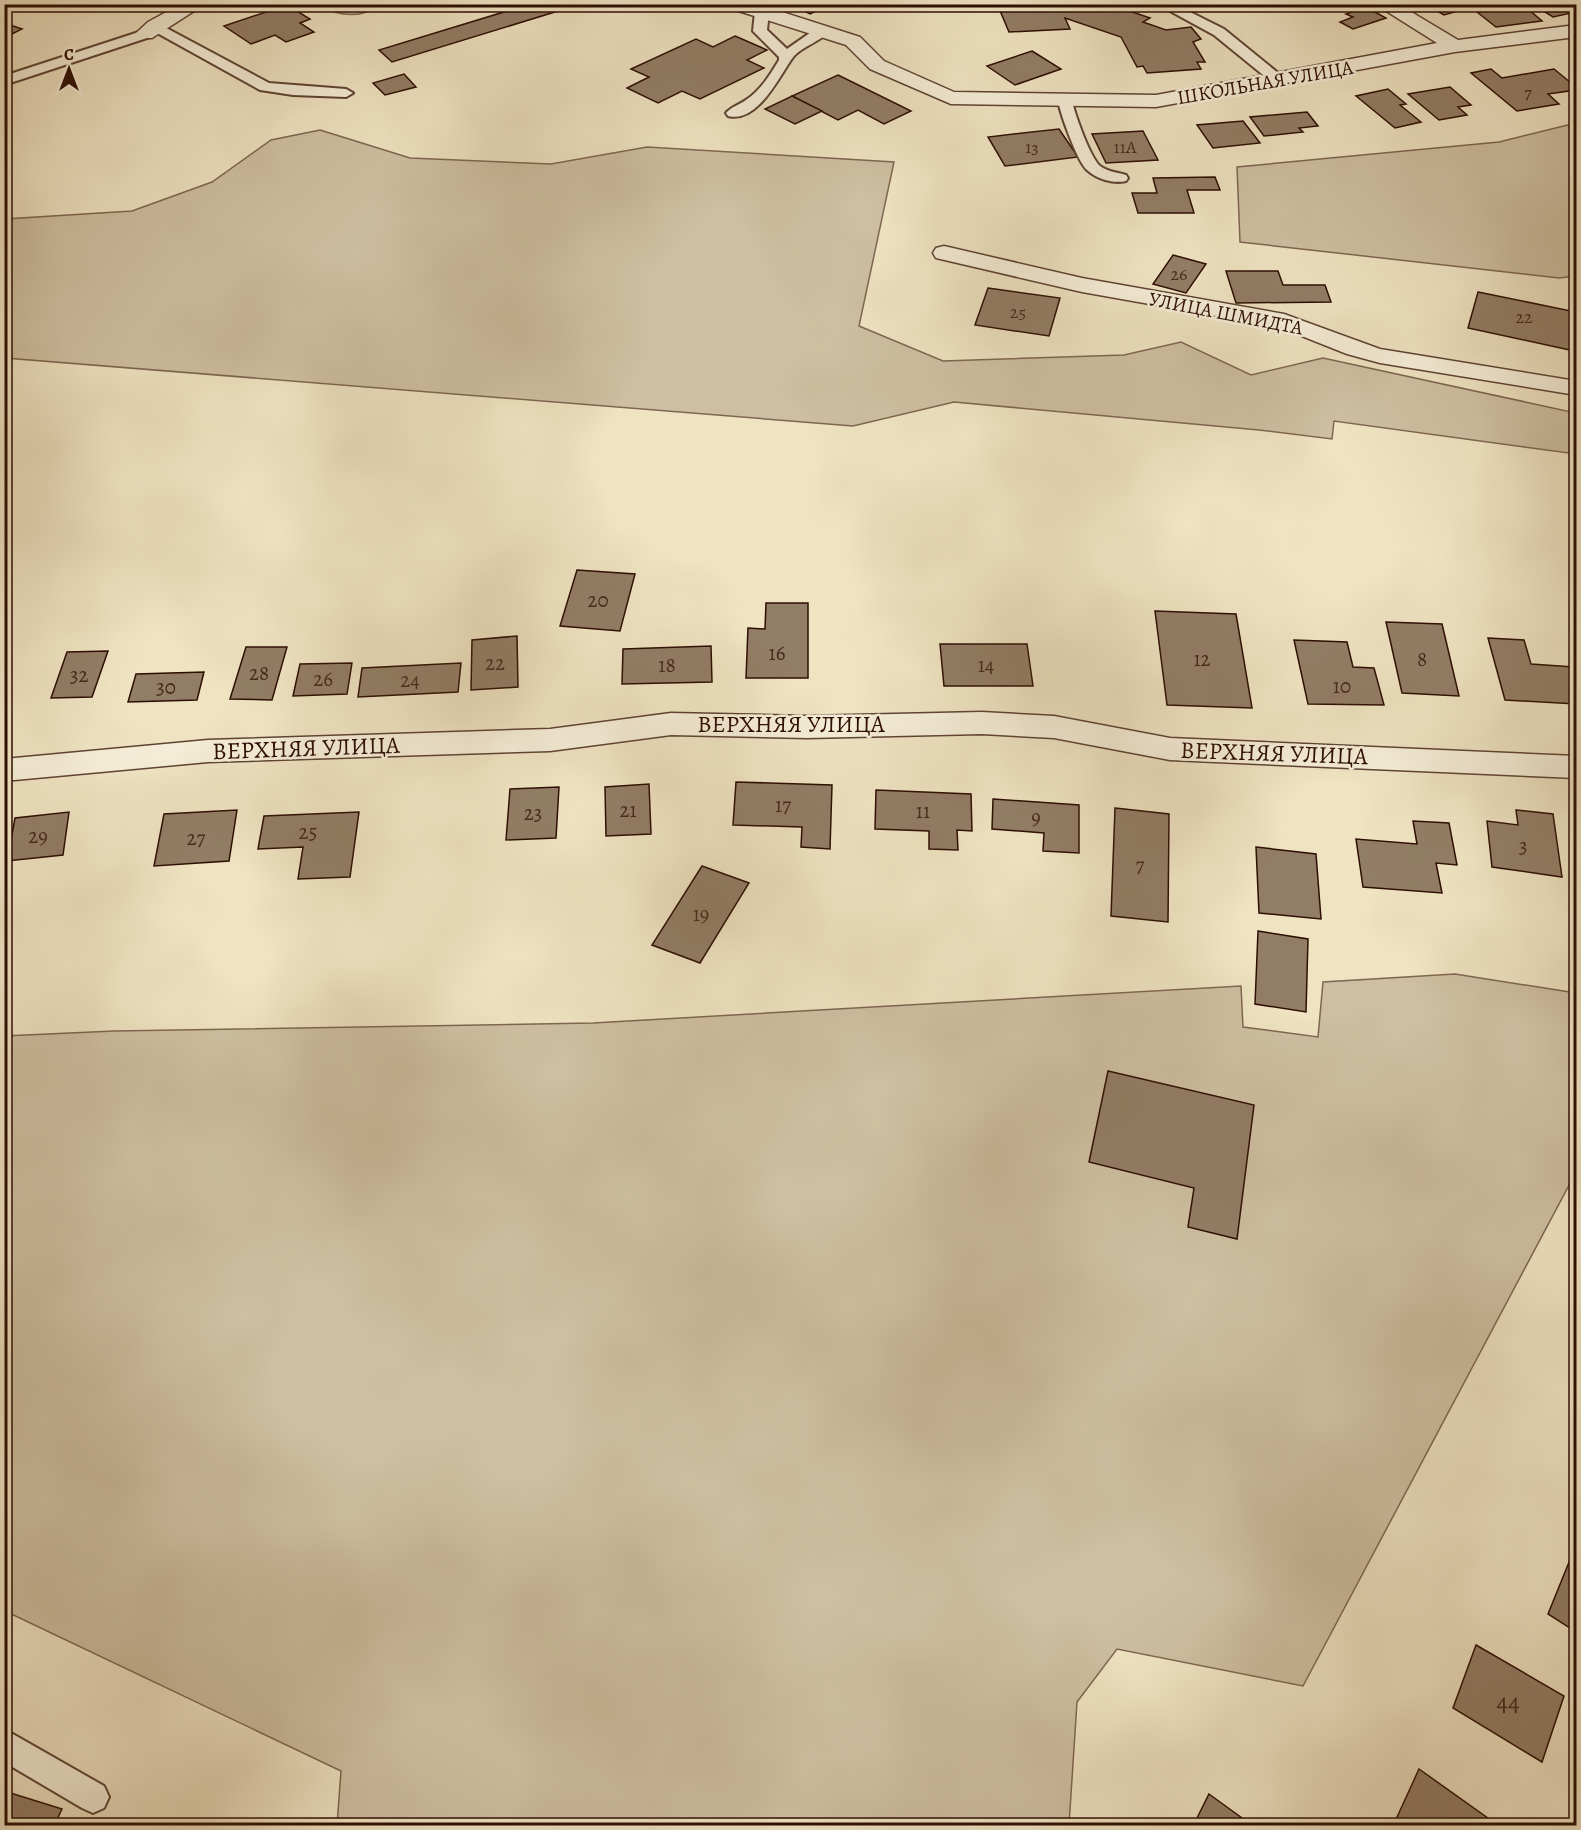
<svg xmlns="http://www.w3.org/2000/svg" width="1581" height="1830" font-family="Alegreya,serif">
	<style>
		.green { fill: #cebfa2; stroke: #7e6652; stroke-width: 1.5 }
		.building { fill: #927d66; stroke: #2d0e03; stroke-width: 1.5 }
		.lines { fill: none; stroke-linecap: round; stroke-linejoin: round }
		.service-casing { stroke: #5e4333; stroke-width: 4 }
		.minor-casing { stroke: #5e4333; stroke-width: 3 }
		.service { fill: #f5edd7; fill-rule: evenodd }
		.minor { fill: #f5edd7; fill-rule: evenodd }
		.labels { text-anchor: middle; stroke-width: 5; stroke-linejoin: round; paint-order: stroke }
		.far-number-label { font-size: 18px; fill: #462a1c }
		.far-street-label { font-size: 20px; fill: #2d0e03; stroke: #f5edd7 }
		.number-label { font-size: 21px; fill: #462a1c }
		.street-label { font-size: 24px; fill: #2d0e03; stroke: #f5edd7 }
		.near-number-label { font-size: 26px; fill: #462a1c }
	</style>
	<rect width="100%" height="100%" fill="#efe3c2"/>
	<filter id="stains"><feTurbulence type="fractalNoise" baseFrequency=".00333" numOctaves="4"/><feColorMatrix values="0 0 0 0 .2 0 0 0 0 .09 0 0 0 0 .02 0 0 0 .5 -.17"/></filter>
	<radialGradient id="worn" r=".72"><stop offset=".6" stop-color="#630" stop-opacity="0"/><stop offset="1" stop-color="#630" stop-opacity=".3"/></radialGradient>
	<g class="green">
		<path d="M328,4h49v1c-11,11 -28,11 -43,7z"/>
		<polygon points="1576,123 1576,276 1559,278 1240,242 1237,167 1499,142"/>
		<polygon points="320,130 410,158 551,164 647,147 894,162 859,326 943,361 1124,355 1181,342 1251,375 1323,358 1576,413 1576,454 1334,421 1332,439 1259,430 954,402 853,426 5,358 5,219 132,211 212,182 271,140"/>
		<polygon points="1455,974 1576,993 1576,1172 1303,1686 1117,1649 1077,1702 1069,1825 337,1825 341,1771 5,1611 4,1036 114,1031 593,1023 1241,986 1243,1027 1318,1037 1323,982"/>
	</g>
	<g class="building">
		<polygon points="60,4 89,4 73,11"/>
		<polygon points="530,4 581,4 392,62 379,50"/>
		<polygon points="790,4 832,4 810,14"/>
		<polygon points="1005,4 1109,4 1150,18 1143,22 1166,30 1191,27 1201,39 1193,42 1205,62 1197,62 1201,69 1147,73 1143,66 1137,67 1121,37 1065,18 1070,29 1009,32 998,6"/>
		<polygon points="1397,4 1482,4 1444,15 1430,7 1411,13"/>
		<polygon points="1532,4 1564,4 1576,12 1553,17"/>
		<polygon points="287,5 310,19 300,23 314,32 286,42 275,35 251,44 224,26"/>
		<polygon points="1523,5 1542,21 1496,27 1477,12"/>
		<polygon points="1366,7 1386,18 1353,29 1340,22 1353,17 1346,14"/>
		<polygon points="4,23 22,29 4,38"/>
		<polygon points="735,36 767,50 747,60 764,68 700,99 682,91 658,103 627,88 649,77 631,69 696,39 713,47"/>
		<polygon points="1032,51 1061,69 1015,85 987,66"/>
		<polygon points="1491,69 1502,78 1554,69 1576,87 1576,90 1548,94 1559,104 1517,111 1471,73"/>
		<polygon points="404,74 416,87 385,95 373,83"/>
		<polygon points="838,75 911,111 884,124 858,110 838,120 792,96"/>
		<polygon points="1450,87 1471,105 1458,107 1467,115 1439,120 1408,94"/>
		<polygon points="1388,89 1406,104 1400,105 1421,122 1395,128 1356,96"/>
		<polygon points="792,96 822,111 795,124 765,109"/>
		<polygon points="1307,112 1318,126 1299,128 1303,132 1264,136 1250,117"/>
		<polygon points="1243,121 1260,143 1213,148 1197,125"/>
		<polygon points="1059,129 1078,157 1005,166 988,137"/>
		<polygon points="1143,131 1158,160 1106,163 1092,134"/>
		<polygon points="1215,177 1220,190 1187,190 1194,213 1138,213 1132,193 1157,193 1153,178"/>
		<polygon points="1173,255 1206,264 1186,293 1153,284"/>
		<polygon points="1226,271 1278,271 1283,285 1325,285 1331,302 1236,303"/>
		<polygon points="988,288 1060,298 1049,336 975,325"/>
		<polygon points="1478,292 1576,312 1570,350 1468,328"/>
		<polygon points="577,570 635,574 620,631 560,626"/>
		<polygon points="766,603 808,603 808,678 746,678 748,628 765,629"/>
		<polygon points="1155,611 1236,614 1252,708 1167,705"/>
		<polygon points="1386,622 1442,624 1459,696 1402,693"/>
		<polygon points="517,636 518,687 471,690 472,640"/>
		<polygon points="1488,638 1524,640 1531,664 1574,667 1576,675 1576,704 1505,700"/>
		<polygon points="1294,640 1347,642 1353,667 1374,668 1384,705 1308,704"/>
		<polygon points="940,644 1027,644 1033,686 944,686"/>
		<polygon points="711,646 712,682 622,684 623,649"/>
		<polygon points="246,647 287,647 272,700 230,699"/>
		<polygon points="108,651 92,697 51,698 67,652"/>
		<polygon points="352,663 347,694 293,696 300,664"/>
		<polygon points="461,663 458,692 358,697 362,668"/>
		<polygon points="204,672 197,700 128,702 136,674"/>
		<polygon points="736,782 832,785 830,849 801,847 802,827 733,825"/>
		<polygon points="649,784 651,834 606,836 605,787"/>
		<polygon points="559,787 556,838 506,840 510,789"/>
		<polygon points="876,790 971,794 972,831 957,830 958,850 929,849 929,831 875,829"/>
		<polygon points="993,799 1079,805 1079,853 1043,851 1044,833 992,829"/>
		<polygon points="1115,808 1169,814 1168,922 1111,916"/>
		<polygon points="237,810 229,861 154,866 164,814"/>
		<polygon points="1516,810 1553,814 1562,877 1492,867 1487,821 1518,825"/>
		<polygon points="69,812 63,855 7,861 15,818"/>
		<polygon points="359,812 350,877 298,879 303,847 258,849 264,816"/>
		<polygon points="1413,821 1449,823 1457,865 1436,863 1442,893 1363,887 1356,839 1417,844"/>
		<polygon points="1256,847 1316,854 1321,919 1259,913"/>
		<polygon points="702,866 749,883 700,963 652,945"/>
		<polygon points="1258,931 1308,939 1306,1012 1255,1004"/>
		<polygon points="1108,1071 1254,1105 1237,1239 1188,1227 1194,1188 1089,1162"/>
		<polygon points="1576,1545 1576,1632 1548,1614"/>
		<polygon points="1476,1645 1564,1696 1542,1762 1453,1708"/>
		<polygon points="1419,1769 1499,1826 1393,1826"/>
		<polygon points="4,1791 62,1809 54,1826 4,1826"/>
		<polygon points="1209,1794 1253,1826 1193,1826"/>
	</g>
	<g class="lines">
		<g class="service-casing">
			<g id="service">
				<polygon points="1174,4 1224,29 1283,77 1285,80 1283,83 1273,83 1214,35 1159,5"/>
				<path d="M762,8l7,4 -2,18 20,19 30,-21 5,-1 7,4c-9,11 -26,15 -35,25 -13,16 -35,68 -66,60l-2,-3c5,-6 13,-8 20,-13 15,-10 24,-25 33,-40v-3l-26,-26 2,-19z"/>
				<polygon points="155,22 269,83 346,89 353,93 346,97 293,95 260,90 150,29 148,26 150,23"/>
				<polygon points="145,30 152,34 150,37 4,85 4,76"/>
				<path d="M1065,97l7,4c3,14 18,56 28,65 8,6 17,6 26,9l2,3 -2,3c-13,3 -29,-2 -39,-11 -10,-9 -26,-55 -29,-69z"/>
				<polygon points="4,1729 104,1786 109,1797 104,1808 93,1813 82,1808 4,1762"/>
			</g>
		</g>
		<g class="minor-casing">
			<g id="minor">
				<polygon points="181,4 205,4 152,38 138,38 135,34 148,22"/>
				<polygon points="727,4 757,4 860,37 884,61 954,92 1156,95 1437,43 1375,4 1398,4 1458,40 1576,25 1576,37 1455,52 1156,107 951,104 870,69 846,45 729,8"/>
				<polygon points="944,246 1082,278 1284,314 1380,349 1576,381 1576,395 1380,363 1347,354 1279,327 1082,292 936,258 933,253 936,248"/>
				<polygon points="982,712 1054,716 1170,738 1576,756 1576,778 1170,760 1054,738 982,734 807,738 671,735 550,751 208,762 4,781 4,759 208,740 550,729 671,713 807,716"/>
			</g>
		</g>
		<use href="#service" class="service"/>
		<use href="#minor" class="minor"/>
	</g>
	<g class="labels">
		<g class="far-number-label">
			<text x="1528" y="98">7</text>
			<text x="1032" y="153">13</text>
			<text x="1125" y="153">11А</text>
			<text x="1179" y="280">26</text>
			<text x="1018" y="318">25</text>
			<text x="1524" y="323">22</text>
		</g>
		<g class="far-street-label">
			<text transform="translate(1265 82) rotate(-10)" y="7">ШКОЛЬНАЯ УЛИЦА</text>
			<text transform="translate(1226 313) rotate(11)" y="7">УЛИЦА ШМИДТА</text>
		</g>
		<g class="number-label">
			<text x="598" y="607">20</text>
			<text x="777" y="660">16</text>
			<text x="1202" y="666">12</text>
			<text x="1422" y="666">8</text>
			<text x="495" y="670">22</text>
			<text x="667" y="672">18</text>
			<text x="986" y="672">14</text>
			<text x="259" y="680">28</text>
			<text x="79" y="682">32</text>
			<text x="323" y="686">26</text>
			<text x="410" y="687">24</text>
			<text x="1342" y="693">10</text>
			<text x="166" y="694">30</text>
			<text x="783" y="812">17</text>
			<text x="628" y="817">21</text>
			<text x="923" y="818">11</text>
			<text x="533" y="820">23</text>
			<text x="1036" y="824">9</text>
			<text x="308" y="839">25</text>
			<text x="38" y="843">29</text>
			<text x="196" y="845">27</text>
			<text x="1523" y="853">3</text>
			<text x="1140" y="872">7</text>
			<text x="701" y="921">19</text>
		</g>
		<g class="street-label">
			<text x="791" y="732">ВЕРХНЯЯ УЛИЦА</text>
			<text transform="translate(306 748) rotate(-2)" y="8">ВЕРХНЯЯ УЛИЦА</text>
			<text transform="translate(1274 753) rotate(2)" y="8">ВЕРХНЯЯ УЛИЦА</text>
		</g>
		<g class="near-number-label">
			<text x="1508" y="1711">44</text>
		</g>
	</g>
	<rect width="1581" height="1830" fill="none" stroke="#efe3c2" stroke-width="24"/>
	<rect x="6" y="6" width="1569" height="1818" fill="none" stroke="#2d0e03" stroke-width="3"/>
	<rect x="12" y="12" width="1557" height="1806" fill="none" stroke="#2d0e03" stroke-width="1.5"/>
	<g transform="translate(69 69)" stroke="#f5edd7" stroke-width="4.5" paint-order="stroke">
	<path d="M0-4.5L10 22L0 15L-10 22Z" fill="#2d0e03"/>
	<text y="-9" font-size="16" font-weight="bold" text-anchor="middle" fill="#2d0e03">С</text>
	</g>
	<rect width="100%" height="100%" filter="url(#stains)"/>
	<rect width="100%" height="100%" fill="url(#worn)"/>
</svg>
